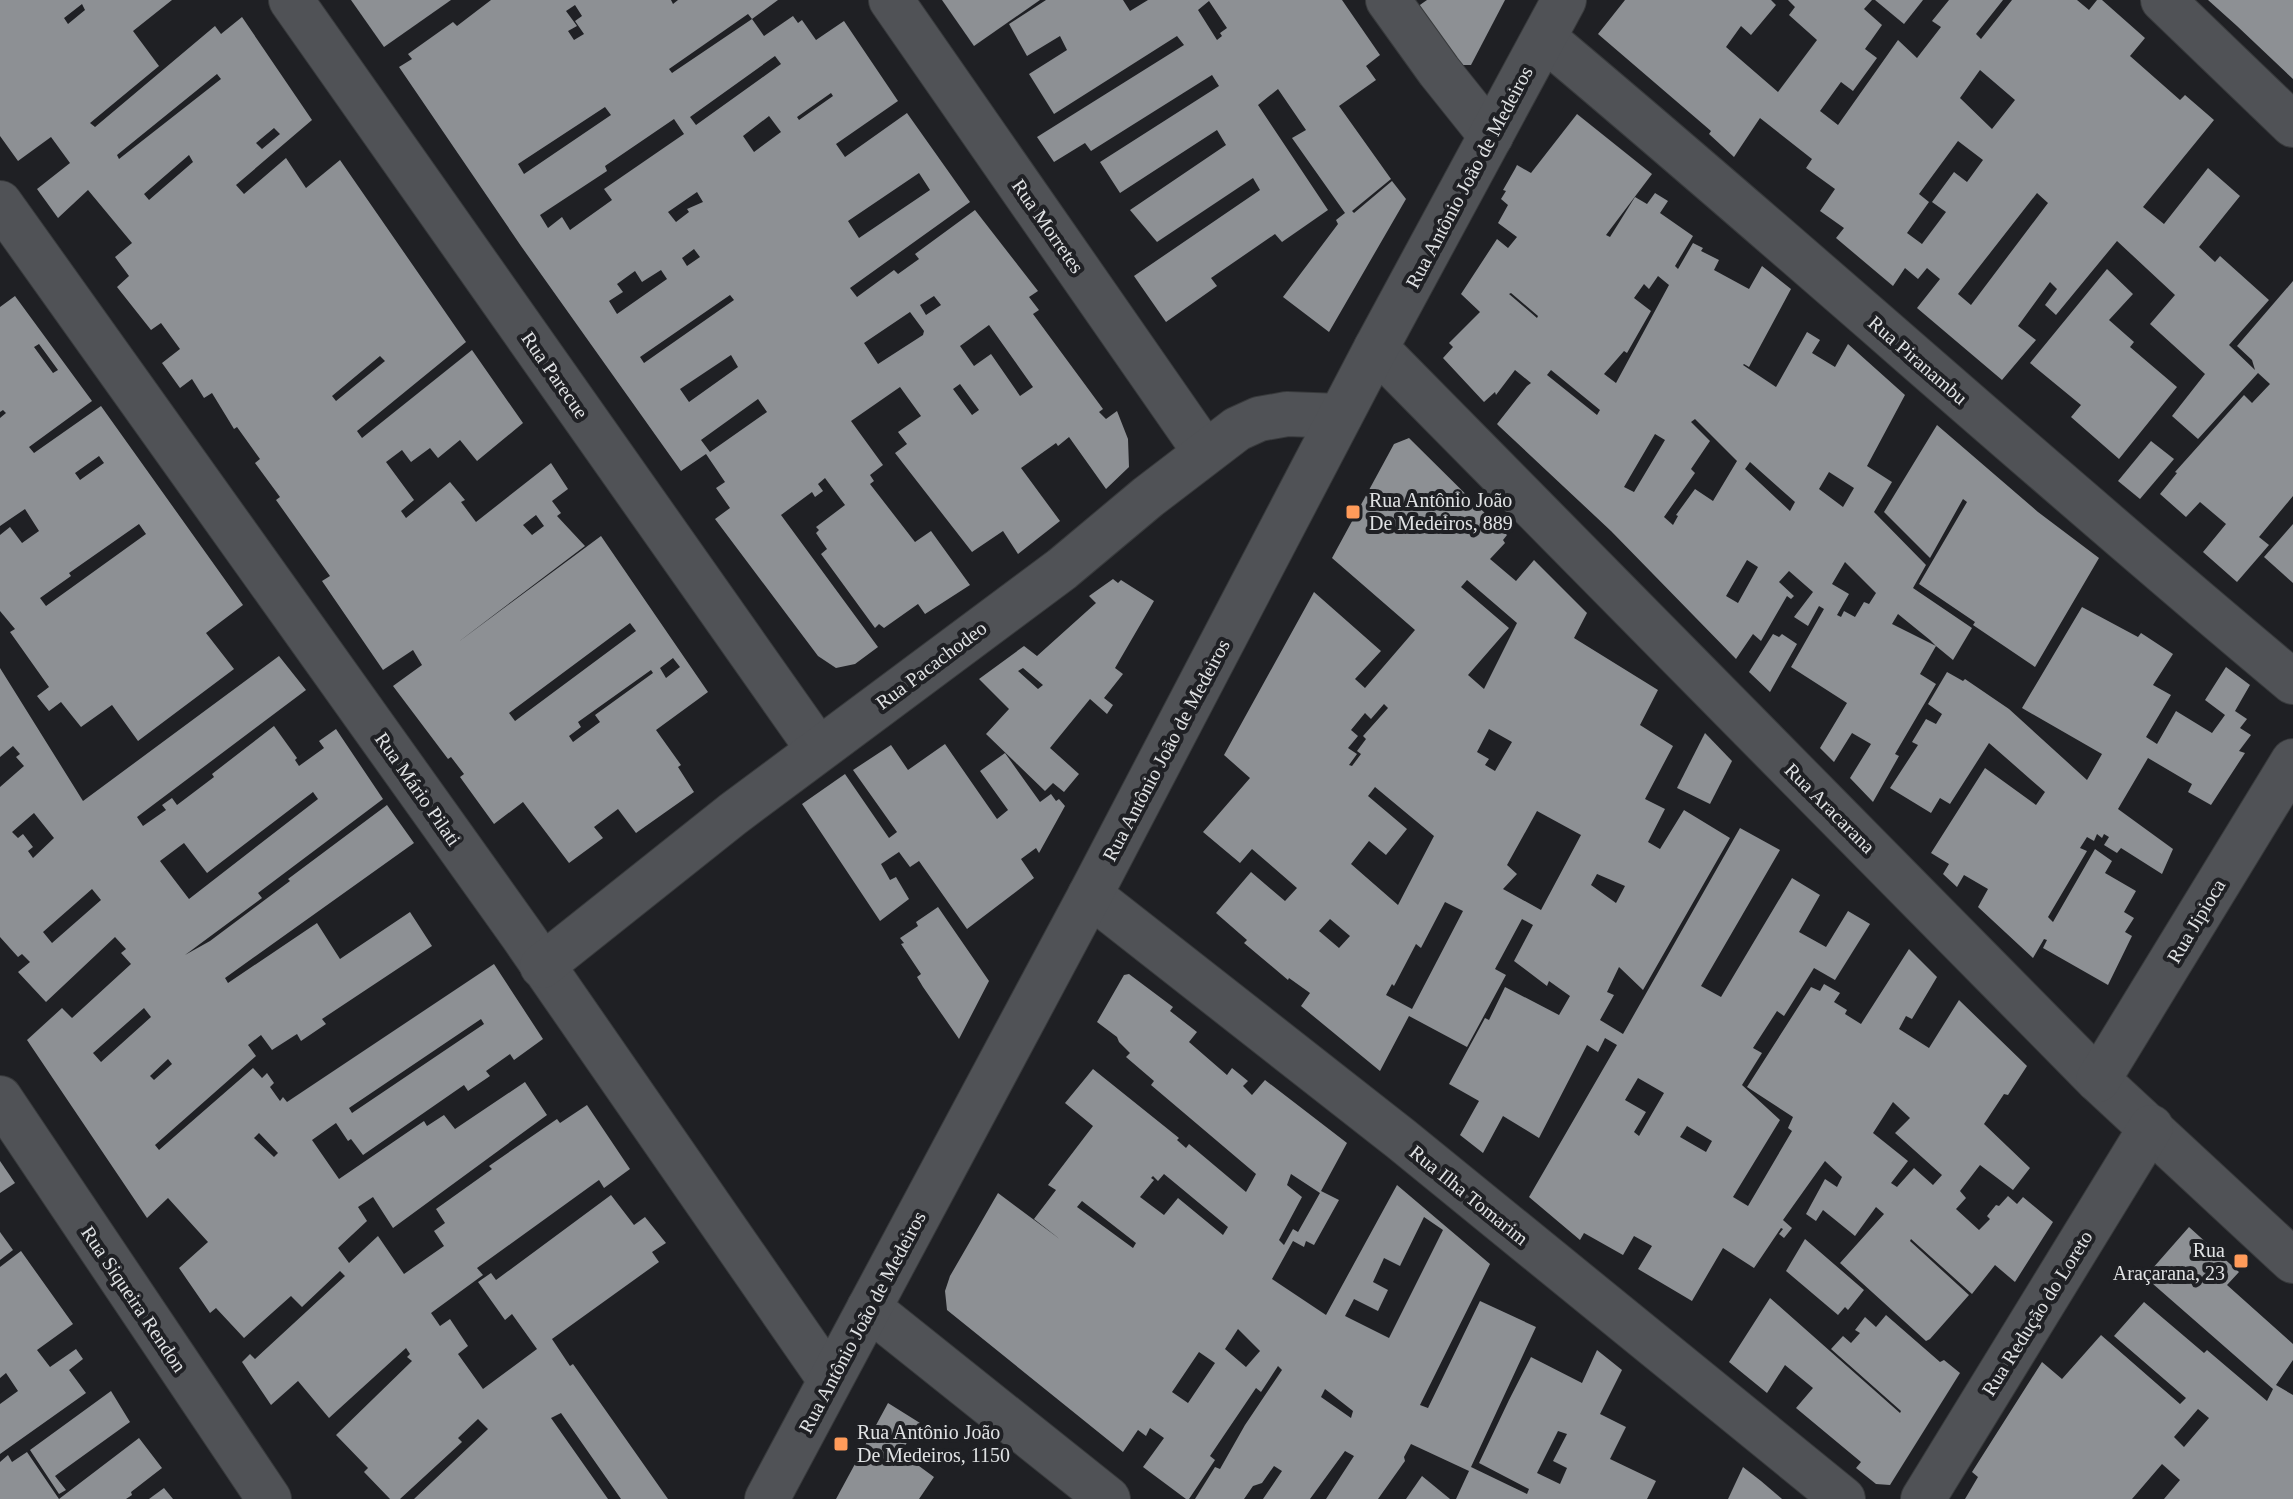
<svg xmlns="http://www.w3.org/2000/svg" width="2293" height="1499" font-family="Georgia,serif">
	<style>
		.building { fill: #8d9094; fill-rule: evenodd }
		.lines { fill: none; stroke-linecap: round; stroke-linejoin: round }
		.minor-casing { stroke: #383a3c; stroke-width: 46 }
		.tertiary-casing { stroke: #383a3c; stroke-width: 46 }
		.minor { stroke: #505256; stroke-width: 44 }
		.tertiary { stroke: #505256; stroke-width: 44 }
		.poi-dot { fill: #ff9b5a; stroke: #1f2024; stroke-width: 3 }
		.labels { text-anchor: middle; stroke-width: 8; stroke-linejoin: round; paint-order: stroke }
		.street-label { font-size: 20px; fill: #e0e2e4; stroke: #1f2024 }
		.poi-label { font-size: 20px; fill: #e0e2e4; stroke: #1f2024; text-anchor: start }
	</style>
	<rect width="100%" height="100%" fill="#1f2024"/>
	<g class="building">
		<path d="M0,0h172l-39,31 26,35 -69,57 5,4 120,-101 6,8 21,-17 70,103 -76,65 8,9 42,-36 20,30 34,-28 126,182 -109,89 5,7 110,-88 51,73 -46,38 -17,-21 -22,18 -8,-10 -19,14 -9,-12 -16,12 28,38 -13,11 5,7 44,-36 15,18 -4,2 15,20 75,-59 17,26 -16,12 9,12 -4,3 28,30 -128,97 144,-107 107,156 -52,38 25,35 -3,2 16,25 -58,41 -18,-24 -24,18 9,11 -34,25 -46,-61 -29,22 -34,-47 4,-3 -13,-17 -3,2 -55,-73 29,-21 -9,-15 -30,20 -61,-89 8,-5 -54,-76 4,-3 -25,-34 5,-4 -23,-32 -3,2 -22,-36 -8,5 -12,-19 -12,9 -18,-25 18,-14 -19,-26 -10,7 -34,-43 12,-11 -14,-19 17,-14 -44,-53 -30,28 -21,-29 33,-26 -19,-26 -33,24 -18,-25zM82,4l3,6 -17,14 -4,-6zM217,74l4,5 -102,80 -2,-4zM274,128l6,6 -18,15 -6,-6zM189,155l4,7 -44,38 -5,-6zM380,356l5,5 -49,40 -4,-5zM536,515l8,11 -12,9 -9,-10zM630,623l6,8 -121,90 -6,-8zM673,658l7,9 -14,11 -6,-10zM651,670l2,3 -58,42 5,7 -27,20 -4,-6 12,-9 -3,-5z"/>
		<polygon points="351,0 451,0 384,47"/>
		<path d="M491,0h180l2,4 5,-4h100l-26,19 12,17 29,-20 5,7 4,-3 14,20 28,-19 54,80 -62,43 9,13 62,-44 63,89 -120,86 7,9 37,-27 4,4 21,-15 -4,-5 60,-44 63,81 -9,6 10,13 -6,4 70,95 -4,3 7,7 11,-8 11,28 1,28 -23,22 -37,-52 -11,9 -2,-3 -35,25 39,53 -42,33 -15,-23 -31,21 -77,-99 12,-9 -9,-12 23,-16 -21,-29 -49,34 32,44 -13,10 4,6 -4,3 45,58 16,-11 39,54 -45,29 -7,-10 -34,24 -5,-4 -4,4 -54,-74 6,-5 -11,-16 3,-3 -3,-3 29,-22 -20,-27 -7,6 5,7 -8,6 -3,-5 -31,23 97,132 -23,17 -19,4 -18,-12 -103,-137 15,-11 -14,-20 9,-6 -19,-28 -25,17 -160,-225 -122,-179 13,-8 -4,-5 45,-32 4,4zM575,5l7,11 -7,5 9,13 -10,6 -6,-9 9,-5 -11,-15zM748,14l4,5 -80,54 -3,-4zM775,56l6,8 -85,61 -6,-8zM831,93l2,3 -34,24 -2,-3zM605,107l6,8 -87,59 -6,-10zM769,116l12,16 -27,20 -11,-16zM674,119l10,15 -80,55 8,11 -42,30 -8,-13 -14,11 -8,-13 67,-44 -2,-5zM919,173l11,17 -71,48 -11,-17zM697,192l6,10 -16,7 2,3 -13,10 -8,-10zM694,249l6,8 -13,9 -5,-8zM661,270l6,9 -50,35 -8,-13 14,-9 -6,-8 18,-13 7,11zM730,295l4,5 -90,63 -4,-6zM934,296l7,9 -15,10 -6,-10zM910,312l14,19 -1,4 -45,29 -14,-21zM989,325l44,62 -13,9 -29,-42 -17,12 -14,-20zM731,355l7,12 -49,35 -9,-13zM960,384l19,26 -7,5 -19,-26zM758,399l9,13 -57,40 -9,-12z"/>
		<polygon points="942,0 1040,0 974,46"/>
		<path d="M1046,0h77l7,11 18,-11h194l38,55 -14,11 10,14 -37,26 52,73 -39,32 2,2 38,-32 14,18 -77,133 -46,-35 55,-73 -2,-4 9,-7 -53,-75 14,-8 -28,-41 -20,16 70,105 -46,32 -7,-8 -64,44 6,8 -51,36 -32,-46 126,-86 -7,-12 -96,64 -27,-32 96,-65 -9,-15 -97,63 -20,-31 119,-76 -7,-11 -121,76 -6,-8 -31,19 -17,-25 147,-92 -7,-9 -123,78 -25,-40 38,-24 -7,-14 -33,20 -18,-32zM1209,1l18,27 -7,5 2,3 -5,4 -19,-30z"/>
		<polygon points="1427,0 1505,0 1471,65 1460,65 1417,7"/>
		<path d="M1625,0h146l5,5 -25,30 -10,-9 -15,21 52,45 39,-52 -28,-25 6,-8 -7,-7h84l-8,9 18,16 -17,24 12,9 -24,33 -12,-9 -21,29 18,14 60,-85 19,18 24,-31 -9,-6 17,-21h54l-27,34 5,5 31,-39h65l12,10 8,-10h5l43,38 -15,18 50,44 5,-5 29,25 -71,87 21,17 44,-56 32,28 -41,51 16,15 5,-6 49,44 -40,45 26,25 -3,-10 -15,-14 56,-65v215l-34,41 10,8 -32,37 -34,-30 23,-28 -26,-22 -14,15 -26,-23 17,-21 -2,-1 69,-77 8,8 18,-19 -12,-11 -60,66 -26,-23 33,-42 -55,-50 25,-29 -58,-54 -61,74 -11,-10 12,-16 -7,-7 -32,44 18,14 -34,40 -85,-72 23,-29 -13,-11 -9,11 -13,-11 -12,18 -57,-48 8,-10 -24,-17 15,-22 -29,-21 6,-9 -52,-41 -26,39 -25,-23 2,-3 -113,-97zM1980,70l35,30 -23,29 -32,-31zM1958,141l25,19 -16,22 -13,-10 -22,30 14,10 -24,32 -15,-11 22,-31 -10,-8zM2037,193l11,10 -77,102 -13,-11z"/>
		<polygon points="1875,0 1923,0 1904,24"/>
		<polygon points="2208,0 2293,0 2293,79 2237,26"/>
		<path d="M1577,114l75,60 -46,61 4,2 25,-40 12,7 8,-11 13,8 -8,12 33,23 -18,30 3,3 15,-26 10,5 -2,3 18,9 -5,10 35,19 13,-23 29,23 -42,78 -5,-3 -1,1 33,22 31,-55 13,8 -8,13 23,14 13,-23 57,51 -38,71 25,16 -18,30 52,53 -13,23 59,40 -19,32 -17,-14 -16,28 16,10 -41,70 4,2 -26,46 -23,-24 21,-34 -19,-11 -18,29 -14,-14 27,-45 -56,-36 33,-58 -5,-3 -11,20 -14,-9 19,-25 -24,-21 -10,11 15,14 -3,3 -4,-3 -26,45 -8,-7 -17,25 -125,-128 -111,-104 -3,-3 30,-38 4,-3 -16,-13 -19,25 -1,-3 -11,10 -41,-44 10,-11 -4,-4 31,-31 -19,-18 36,-55 11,9 9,-11 -19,-14 10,-18 -7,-6 5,-8 -3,-1 12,-21 2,-4 14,8zM1658,276l11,9 -53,98 -12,-9 20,-23 3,2 24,-42 -17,-13 10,-14 5,5zM1511,293l27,23 -1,2 -28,-24zM1551,370l49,40 -3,5 -50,-40zM1695,419l42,42 -24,40 -18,-12 -19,26 2,1 -5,9 -9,-8 31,-44 -4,-4 19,-28 -19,-19zM1655,434l10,6 -31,52 -10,-5zM1750,462l45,40 -5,9 -45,-42zM1829,472l25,16 -11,19 -24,-18zM1747,560l11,7 -20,36 -12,-7zM1845,562l31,31 -7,11 -5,-2 -9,15 -11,-6 -3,6 -4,-2 12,-21 -17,-10zM1898,614l32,26 6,6 -44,-22z"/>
		<polygon points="2107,269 2133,294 2109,320 2134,342 2130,347 2177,387 2119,459 2071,417 2081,405 2030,363"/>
		<path d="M15,296l77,105 -63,46 5,6 67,-47 142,199 -37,28 28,36 -96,72 -26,-36 -31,22 -20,-25 -12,9 -12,-15 12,-9 -39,-55 5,-3 -15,-18v-76l10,-8 12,16 17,-12 -14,-22 -25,17v-108l6,-5 -3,-3 -3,2v-105zM39,344l19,26 -5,3 -19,-26zM99,456l5,7 -24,17 -5,-7zM139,524l7,10 -100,72 -6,-8 31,-22 -2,-3z"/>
		<polygon points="1937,425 2038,512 2099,558 2035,667 1973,625 1975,622 1919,584 1967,502 1963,499 1930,558 1884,512"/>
		<path d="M1409,438l98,97 -4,5 2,3 -15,16 26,22 18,-21 53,53 -13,25 84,52 -18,35 33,21 -28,53 20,10 -17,33 12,7 24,-39 46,28 -87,152 -24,-23 -12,25 7,3 -14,25 23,14 117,-206 40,22 -79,136 20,11 71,-119 28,17 -21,37 27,15 22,-36 22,13 -35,56 -21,-12 -30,48 -7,-5 -24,37 9,5 -20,32 38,35 -47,77 15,9 44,-75 -4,-3 5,-11 -46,-30 64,-100 9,4 4,-7 16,9 -6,9 13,8 -2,4 16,10 48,-75 28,28 -25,42 -6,-3 -7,13 30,19 30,-48 68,66 -19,29 -4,-1 -20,30 46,44 -17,22 -33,-25 -20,26 6,7 -10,11 23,21 11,-11 -3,-3 9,-11 3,1 9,-10 9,8 6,-7 30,25 -38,60 -20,-17 -23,29 -61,-55 -1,2 59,54 -39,44 -4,2 -86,-78 44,-49 -8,-7 -21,29 -32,-26 -7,11 -10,-7 19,-35 12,8 5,-10 -17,-16 -42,59 9,8 -8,10 -5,-4 4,-5 -2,-1 -27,40 -31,-20 -31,53 -54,-32 14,-23 -18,-10 -11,19 -39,-22 -4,7 -51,-43 88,-152 -12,-7 -7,14 -11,-7 -48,93 -36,-22 -20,37 -23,-18 19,-34 -30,-17 36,-66 4,2 16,-33 54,28 11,-19 -21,-15 -2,5 -33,-25 19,-36 -11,-6 -27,50 11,6 -39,72 -58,-31 -29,55 -79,-65 9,-13 -21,-15 -1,2 -44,-37 3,-3 -31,-27 35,-41 34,29 12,-13 -45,-39 -12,14 -37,-31 47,-54 -26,-23 90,-163 67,59 -26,28 10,9 50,-58 -83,-72 62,-114zM1467,580l50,43 -33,66 -16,-14 41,-47 -48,-41zM1384,704l4,4 -25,28 3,3 -9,12 4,3 -9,12 -3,-1 8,-11 -9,-6 10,-12 -7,-6 14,-17 6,6zM1489,729l23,13 -17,29 -10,-6 4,-6 -12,-7zM1375,787l59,49 -36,69 -47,-41 18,-23 17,14 21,-26 -39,-33zM1537,811l44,24 -40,75 -38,-21 14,-15 -10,-9zM1597,874l28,12 -9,17 -25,-18zM1445,902l18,9 -51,98 -26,-14 6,-11 2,2 22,-42 5,4zM1330,919l20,17 -11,12 -20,-17zM1638,1078l26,15 -25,43 -5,-4 12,-20 -21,-12zM1893,1102l17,16 -15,15 47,42 -9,10 -19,-17 -17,19 -6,-4 17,-22 -35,-28zM1687,1126l25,15 -6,11 -26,-15z"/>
		<polygon points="2151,441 2174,459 2140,499 2118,481"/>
		<polygon points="2293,524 2293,583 2264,557"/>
		<path d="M1113,579l5,4 3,-3 33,21 -39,67 8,6 -19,24 9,7 -6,9 -17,-15 -40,49 29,26 -15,18 -11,-9 -8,8 -59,-57 23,-25 -30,-30 45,-33 13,10 59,-53 -7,-7zM1023,668l20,17 -5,4 -20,-18z"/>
		<polygon points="2082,607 2138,637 2141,633 2173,654 2153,685 2171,695 2146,737 2157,744 2176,711 2212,733 2225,715 2205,700 2226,667 2250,685 2235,711 2247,719 2240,728 2251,735 2239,751 2245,753 2211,805 2188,792 2192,784 2148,758 2118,809 2173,849 2162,874 2121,848 2117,853 2104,845 2109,837 2104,834 2102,838 2097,834 2094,841 2087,837 2080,848 2087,851 2048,917 2053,922 2095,849 2112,861 2105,873 2136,891 2124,912 2134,918 2125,932 2132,936 2108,985 2043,948 2047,940 2044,939 2033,958 1978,907 1988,889 1964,875 1957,887 1943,874 1949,864 1931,853 1985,768 2036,805 2045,792 1989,743 1950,804 1940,798 1931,813 1890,788 1918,745 1912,742 1926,719 1936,724 1942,714 1928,704 1947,672 1963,681 1965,679 2009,709 2087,780 2102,754 2022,708"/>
		<polygon points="1773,634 1779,637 1782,634 1797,644 1770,692 1749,672"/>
		<path d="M279,656l27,34 -169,127 6,9 23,-16 -4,-5 10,-7 5,7 37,-28 -2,-3 62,-48 23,32 -2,2 4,6 25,-18 -5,-7 17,-12 47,70 -125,94 4,5 -77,57 25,-14 80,-60 -2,-2 99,-74 27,38 -189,135 3,5 89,-60 23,36 70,-47 22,34 -110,73 4,5 -25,17 -4,-7 -25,16 -11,-15 -13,10 8,11 -101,89 4,5 94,-82 9,10 5,-5 7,10 -4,4 10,14 3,-4 4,5 207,-138 49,75 -29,21 -4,-6 -24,17 4,5 -22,15 -4,-6 -101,70 -12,-16 -3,2 -12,-18 -24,17 27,39 85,-58 3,5 17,-11 11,14 70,-47 22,33 -154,113 -20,-31 -15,10 9,14 -29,27 11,15 29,-27 26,38 40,-28 -10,-15 11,-8 -9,-14 56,-40 -3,-3 68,-47 3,4 27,-18 43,64 -26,19 -5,-8 -122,88 6,7 -52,38 9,13 10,-7 18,27 -10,8 25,35 54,-40 -25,-35 -7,6 -27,-38 13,-9 5,7 115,-85 23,30 11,-8 21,26 -14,9 7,10 -107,77 18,27 3,-2 95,135h-47l-60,-86 -10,5 57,81h-194l74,-70 -10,-10 -20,19 4,4 -62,57h-10l-26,-27 4,-4 -32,-33 76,-74 -5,-4 3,-3 -4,-6 -77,70 -31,-37 -27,24 -29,-43 8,-8 5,5 90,-83 -5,-5 -38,36 -11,-11 -47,42 -28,-30 -6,5 -31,-45 29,-26 -40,-44 -21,20 -120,-178 35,-32 10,10 59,-54 -10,-11 5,-4 -11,-12 -69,65 -28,-30 12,-10 -8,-8 -4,3 -18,-20v-150l24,-21 -8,-9 4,-3 -7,-8 -13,11v-89l83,133zM313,792l5,7 -129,100 -29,-38 24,-18 23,30zM34,813l20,25 -21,20 -5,-7 5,-4 -10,-13 -5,4 -6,-6zM92,889l9,11 -49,43 -9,-11zM144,1008l7,9 -50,45 -8,-9zM481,1019l3,5 -132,89 -3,-5zM168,1059l4,5 -18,16 -4,-4zM259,1133l19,20 -4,4 -20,-19z"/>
		<polygon points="1705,733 1732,761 1710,804 1677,788"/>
		<polygon points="945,744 997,819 1008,810 980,771 1005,753 1040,802 1051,794 1056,801 1059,799 1065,806 1039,853 1036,848 1021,859 1034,878 967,929 919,861 910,867 899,852 881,864 890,880 896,877 909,899 880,921 802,804 845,774 889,838 897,832 853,770 891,745 908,770"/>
		<polygon points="938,907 989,981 959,1039 923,987 917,977 921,974 901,944 904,943 900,938 918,926 916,922"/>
		<path d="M1129,974l44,33 -3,4 27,21 -8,10 38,33 5,-7 16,13 -5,5 9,9 13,-15 82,63 -26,48 18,9 -25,45 -8,-4 -2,6 -11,-6 -21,38 54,36 71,-130 93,79 -70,141 8,3 52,-107 56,26 -65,140 56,27 2,-5 -50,-26 30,-63 22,-43 51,26 15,-33 25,20 -22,44 26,13 -16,32 46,22 -9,18h-191l13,-28 -58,-27 -7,13 1,4 -27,38h-52l28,-43 -9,-5 -35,48h-47l19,-28 -8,-5 -12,17 -9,3 -9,13h-49l20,-32 5,2 25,-44 37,-55 -4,-4 -17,26 -5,-4 -46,68 5,4 -26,39h-3l-43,-32 21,-29 -14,-10 -4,8 -8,-6 -15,22 -176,-142 -2,-19 5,-15 48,-83 63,47 -27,-21 22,-29 -8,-5 45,-59 -28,-23 28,-34 86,69 -2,2 9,8 3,-4 57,48 10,-18 -105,-89 3,-4 -28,-24 4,-4 -11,-11 -2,-5 -20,-15 27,-47zM1164,1174l64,53 -5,8 -45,-37 -14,17 -24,-18 14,-17 -3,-2 2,-2 5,5zM1291,1174l29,19 -22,39 -5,-3 -9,16 -5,-5 23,-43 -15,-12zM1082,1201l54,42 -3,5 -56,-41zM1424,1217l19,13 -54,108 -44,-22 9,-17 24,12 10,-21 -15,-8 11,-24 16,8zM1238,1329l22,22 -14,16 -21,-18zM1199,1352l16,11 -27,40 -16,-11zM1325,1389l28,22 -2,7 -30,-21zM1558,1431l9,3 -14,27 14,7 -7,16 -23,-11z"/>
		<polygon points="0,1161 15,1183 0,1193"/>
		<path d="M2189,1227l50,45 -12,13 66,59v16l-17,25 17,10v104h-129l16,-19 -18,-16 -30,35h-167l13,-22 -6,-5 70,-110 20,17 39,-44 79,69 6,-6 -72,-62 30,-34 60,51 3,-3 60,51 6,-12 -128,-112zM2198,1409l11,9 -25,29 -10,-10z"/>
		<polygon points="0,1232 13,1250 0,1260"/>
		<polygon points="1805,1239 1864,1290 1848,1310 1845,1307 1838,1315 1786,1271"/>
		<polygon points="21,1251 73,1324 37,1350 50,1367 76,1349 83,1359 69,1370 86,1393 0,1454 0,1404 18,1391 6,1373 0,1378 0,1267"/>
		<polygon points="1770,1298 1900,1413 1901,1411 1831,1349 1843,1336 1851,1343 1860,1333 1855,1330 1865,1317 1876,1327 1886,1315 1940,1362 1944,1360 1960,1373 1890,1485 1876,1484 1856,1468 1861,1462 1796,1408 1813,1388 1785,1365 1767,1393 1729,1362"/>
		<polygon points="111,1391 130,1422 55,1476 66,1490 59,1494 30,1450"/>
		<polygon points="888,1403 920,1423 902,1450 922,1462 919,1466 934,1477 919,1499 836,1499"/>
		<polygon points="139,1438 162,1468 131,1492 132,1495 126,1499 0,1499 0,1462 8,1455 12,1462 27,1452 59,1499"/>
		<polygon points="1743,1467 1761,1481 1782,1499 1728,1499"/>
		<polygon points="1422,1476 1450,1499 1406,1499"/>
		<polygon points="164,1488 173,1499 149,1499"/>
	</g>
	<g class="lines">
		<g class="minor-casing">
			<g id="minor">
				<polyline points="291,0 818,749"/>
				<polyline points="891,0 1205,452"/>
				<polyline points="1388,0 1439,71 1491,136"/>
				<polyline points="2163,0 2293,125"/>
				<path d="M1544,38c252,211 496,433 749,644"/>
				<polyline points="0,203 522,935 830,1380"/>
				<polyline points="1376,348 2098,1080 2293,1261"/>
				<polyline points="1090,895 1401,1139 1843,1499"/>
				<polyline points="542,966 733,814 1062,569 1148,497 1237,429 1259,419 1287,414 1340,416"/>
				<polyline points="2098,1080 2293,761"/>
				<polyline points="0,1098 269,1499"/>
				<polyline points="869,1308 1108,1499"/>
				<polyline points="1923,1499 2151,1127"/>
			</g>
		</g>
		<g class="tertiary-casing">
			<polyline id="tertiary" points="767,1499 1090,895 1376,348 1564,0"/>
		</g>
		<use href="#minor" class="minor"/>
		<use href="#tertiary" class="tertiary"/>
	</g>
	<g class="poi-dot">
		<rect x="1345" y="504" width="16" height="16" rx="4"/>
		<rect x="2233" y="1253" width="16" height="16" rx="4"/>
		<rect x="833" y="1436" width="16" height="16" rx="4"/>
	</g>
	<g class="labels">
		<g class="street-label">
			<text transform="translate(1469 177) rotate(-62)" y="7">Rua Antônio João de Medeiros</text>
			<text transform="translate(1048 226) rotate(55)" y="7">Rua Morretes</text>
			<text transform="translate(1918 360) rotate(41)" y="7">Rua Piranambu</text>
			<text transform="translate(555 375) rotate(55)" y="7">Rua Parecue</text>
			<text transform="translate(931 665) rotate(-37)" y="7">Rua Pacachodeo</text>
			<text transform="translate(1166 750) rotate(-62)" y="7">Rua Antônio João de Medeiros</text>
			<text transform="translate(418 789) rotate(55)" y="7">Rua Mário Pilati</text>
			<text transform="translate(1830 808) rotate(45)" y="7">Rua Aracarana</text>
			<text transform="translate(2196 921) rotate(-59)" y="7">Rua Jipioca</text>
			<text transform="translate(1469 1195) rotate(39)" y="7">Rua Ilha Tomarim</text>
			<text transform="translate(134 1299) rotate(56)" y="7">Rua Siqueira Rendon</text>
			<text transform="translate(2037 1313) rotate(-58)" y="7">Rua Redução do Loreto</text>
			<text transform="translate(862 1322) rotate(-62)" y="7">Rua Antônio João de Medeiros</text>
		</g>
		<g class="poi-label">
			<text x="1369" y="507">Rua Antônio João<tspan x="1369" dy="23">De Medeiros, 889</tspan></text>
			<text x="2225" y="1257" text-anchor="end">Rua<tspan x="2225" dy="23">Araçarana, 23</tspan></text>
			<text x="857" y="1439">Rua Antônio João<tspan x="857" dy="23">De Medeiros, 1150</tspan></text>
		</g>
	</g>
</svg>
